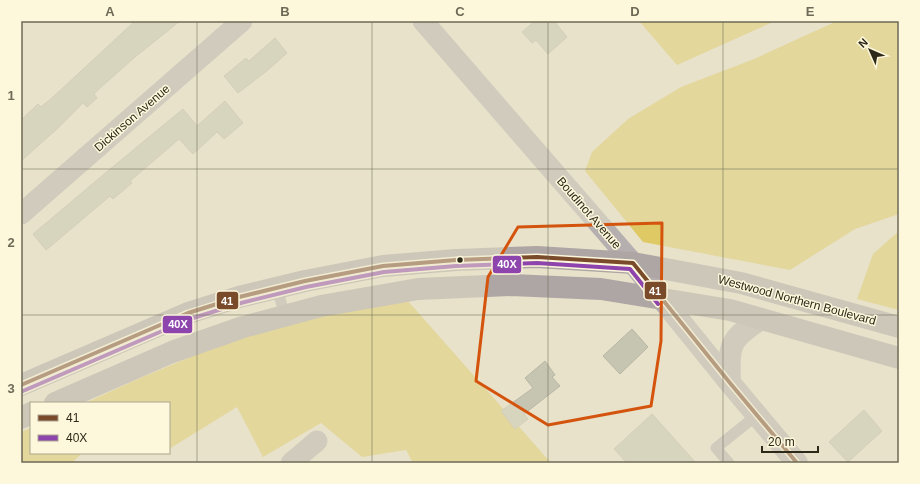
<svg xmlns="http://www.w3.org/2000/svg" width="920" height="484" font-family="Arial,sans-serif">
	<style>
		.forest { fill: #dec965 }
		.building { fill: #c6c5b2; stroke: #b8b6a4 }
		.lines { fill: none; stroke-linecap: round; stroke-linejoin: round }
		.service { stroke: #b5afaf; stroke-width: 11 }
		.minor { stroke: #b5afaf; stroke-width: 21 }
		.tertiary { stroke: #b5afaf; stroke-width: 22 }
		.primary { stroke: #aea6a4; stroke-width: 22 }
		.bus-1-casing { stroke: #fdf7dc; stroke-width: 7 }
		.bus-2-casing { stroke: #fdf7dc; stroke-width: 7 }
		.bus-1 { stroke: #7a4b2a; stroke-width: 4 }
		.bus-2 { stroke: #8e44ad; stroke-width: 4 }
		.marked { fill: none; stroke: #d5540d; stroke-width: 3; stroke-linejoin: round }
		.grid { fill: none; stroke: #6e6a56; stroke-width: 1; stroke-opacity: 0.55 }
		.bus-dot { fill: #2d2918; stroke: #fdf7dc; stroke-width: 1.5 }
		.labels { text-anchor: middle; stroke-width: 3; stroke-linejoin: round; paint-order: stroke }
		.street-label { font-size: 12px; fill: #2d2918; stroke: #fdf7dc }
		.line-badge { stroke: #fdf7dc; stroke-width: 1.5 }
		.badge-label { font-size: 11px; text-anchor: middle; font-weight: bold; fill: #fff }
		.neatline { fill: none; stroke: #6e6a56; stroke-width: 1.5 }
		.grid-label { font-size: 13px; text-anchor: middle; font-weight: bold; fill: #6e6a56 }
	</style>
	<rect width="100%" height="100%" fill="#e8e2ca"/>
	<g class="forest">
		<polygon points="639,21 775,21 677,65"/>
		<polygon points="837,21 899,21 899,214 855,229 790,270 643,242 585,171 592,152 628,119 681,87 754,59"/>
		<polygon points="899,231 899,310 857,299 873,254"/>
		<polygon points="400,292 551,463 413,463 406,450 362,457 321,423 263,457 237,407 169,449 169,403 85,403 138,379 193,356 243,327"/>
		<polygon points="31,428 31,453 82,453 72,463 21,463 21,432"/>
	</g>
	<g class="building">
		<polygon points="135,21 180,21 135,57 100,88 94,94 97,98 87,107 83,103 58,128 21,161 21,120 38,104 41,107 52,98"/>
		<polygon points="535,21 554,21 567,37 548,54 536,40 532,43 522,32"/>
		<polygon points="275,38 287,53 268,70 238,93 224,76 246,58 249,61"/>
		<polygon points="225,101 243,123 224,139 217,132 193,154 179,139 130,181 132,183 113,199 110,196 46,250 33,234 109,170 183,109 197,126"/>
		<polygon points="632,329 648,347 620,374 603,356"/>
		<polygon points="545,361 555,375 552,377 560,386 524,414 528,419 515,429 501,411 533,388 525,378"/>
		<polygon points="864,410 882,431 848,462 829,442"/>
		<polygon points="652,414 696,463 627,463 614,449"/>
	</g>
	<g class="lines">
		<g class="service">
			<polyline points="277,288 285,316"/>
			<polyline points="729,463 716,448 757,415"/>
		</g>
		<g class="minor">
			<polyline points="423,21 633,263"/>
			<polyline points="21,214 242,21"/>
			<polyline points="291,463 317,441"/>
		</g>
		<g class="tertiary">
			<polyline points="633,263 730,383 797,463"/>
			<path d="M730,383c-1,-38 -2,-43 31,-64"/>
		</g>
		<g class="primary">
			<polyline points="21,385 188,313 239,297 305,281 383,266 456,260 537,257 633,263 741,283 899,327"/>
			<polyline points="55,403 172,352 243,327 321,306 418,289 512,285 601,289 730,310 899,358"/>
			<polyline points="21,418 31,413"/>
		</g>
		<g class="bus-1-casing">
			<polyline id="bus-1" points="21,385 188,313 239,297 305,281 383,266 456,260 537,257 633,263 730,383 797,463"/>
		</g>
		<g class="bus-2-casing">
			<polyline id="bus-2" points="23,391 190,319 241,303 306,287 384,272 456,266 537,263 630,269 658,304"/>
		</g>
		<use href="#bus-1" class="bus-1"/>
		<use href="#bus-2" class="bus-2"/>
	</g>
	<path d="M0 0H920V484H0ZM662,223l-1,118 -10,65 -103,19 -72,-44 12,-104 30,-50z" fill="#e8e2ca" fill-opacity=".55" fill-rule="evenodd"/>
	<path class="marked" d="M662,223l-1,118 -10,65 -103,19 -72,-44 12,-104 30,-50z"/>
	<path class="grid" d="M197,21v442M372,21v442M548,21v442M723,21v442M21,169h878M21,315h878"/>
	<circle class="bus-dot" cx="460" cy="260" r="3.5"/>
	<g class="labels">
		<g class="street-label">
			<text transform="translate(132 118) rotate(-41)" y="4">Dickinson Avenue</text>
			<text transform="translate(589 213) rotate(49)" y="4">Boudinot Avenue</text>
			<text transform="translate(797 300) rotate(15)" y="4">Westwood Northern Boulevard</text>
		</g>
	</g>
	<g class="line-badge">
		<rect x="492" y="255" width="30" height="19" rx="4" fill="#8e44ad"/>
		<rect x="644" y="281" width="23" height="19" rx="4" fill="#7a4b2a"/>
		<rect x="216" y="291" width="23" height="19" rx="4" fill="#7a4b2a"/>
		<rect x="162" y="315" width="31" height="19" rx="4" fill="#8e44ad"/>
	</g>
	<g class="badge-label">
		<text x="507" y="268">40X</text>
		<text x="655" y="295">41</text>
		<text x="227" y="305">41</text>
		<text x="178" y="328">40X</text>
	</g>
	<rect width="920" height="484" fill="none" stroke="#fdf7dc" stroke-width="44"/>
	<rect x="30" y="402" width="140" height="52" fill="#fdf7dc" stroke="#aaa58e"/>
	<rect x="38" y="415" width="20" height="6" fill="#7a4b2a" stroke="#aaa58e"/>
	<text x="66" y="422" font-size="12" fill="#2d2918">41</text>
	<rect x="38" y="435" width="20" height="6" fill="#8e44ad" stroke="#aaa58e"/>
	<text x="66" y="442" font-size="12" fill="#2d2918">40X</text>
	<g transform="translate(870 50) rotate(315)" stroke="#fdf7dc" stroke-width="3" paint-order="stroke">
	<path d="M0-3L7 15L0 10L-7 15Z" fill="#2d2918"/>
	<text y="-6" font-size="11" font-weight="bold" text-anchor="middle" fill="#2d2918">N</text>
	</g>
	<path d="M762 446v6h56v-6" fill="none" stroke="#2d2918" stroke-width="2"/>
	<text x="768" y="446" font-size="12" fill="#2d2918" stroke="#fdf7dc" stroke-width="3" paint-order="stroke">20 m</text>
	<rect x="22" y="22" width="876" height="440" class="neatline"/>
	<g class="grid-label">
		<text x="110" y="16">A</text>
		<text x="285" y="16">B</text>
		<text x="460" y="16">C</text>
		<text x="635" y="16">D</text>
		<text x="810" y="16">E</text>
		<text x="11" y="100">1</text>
		<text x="11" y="247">2</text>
		<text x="11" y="393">3</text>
	</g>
</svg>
